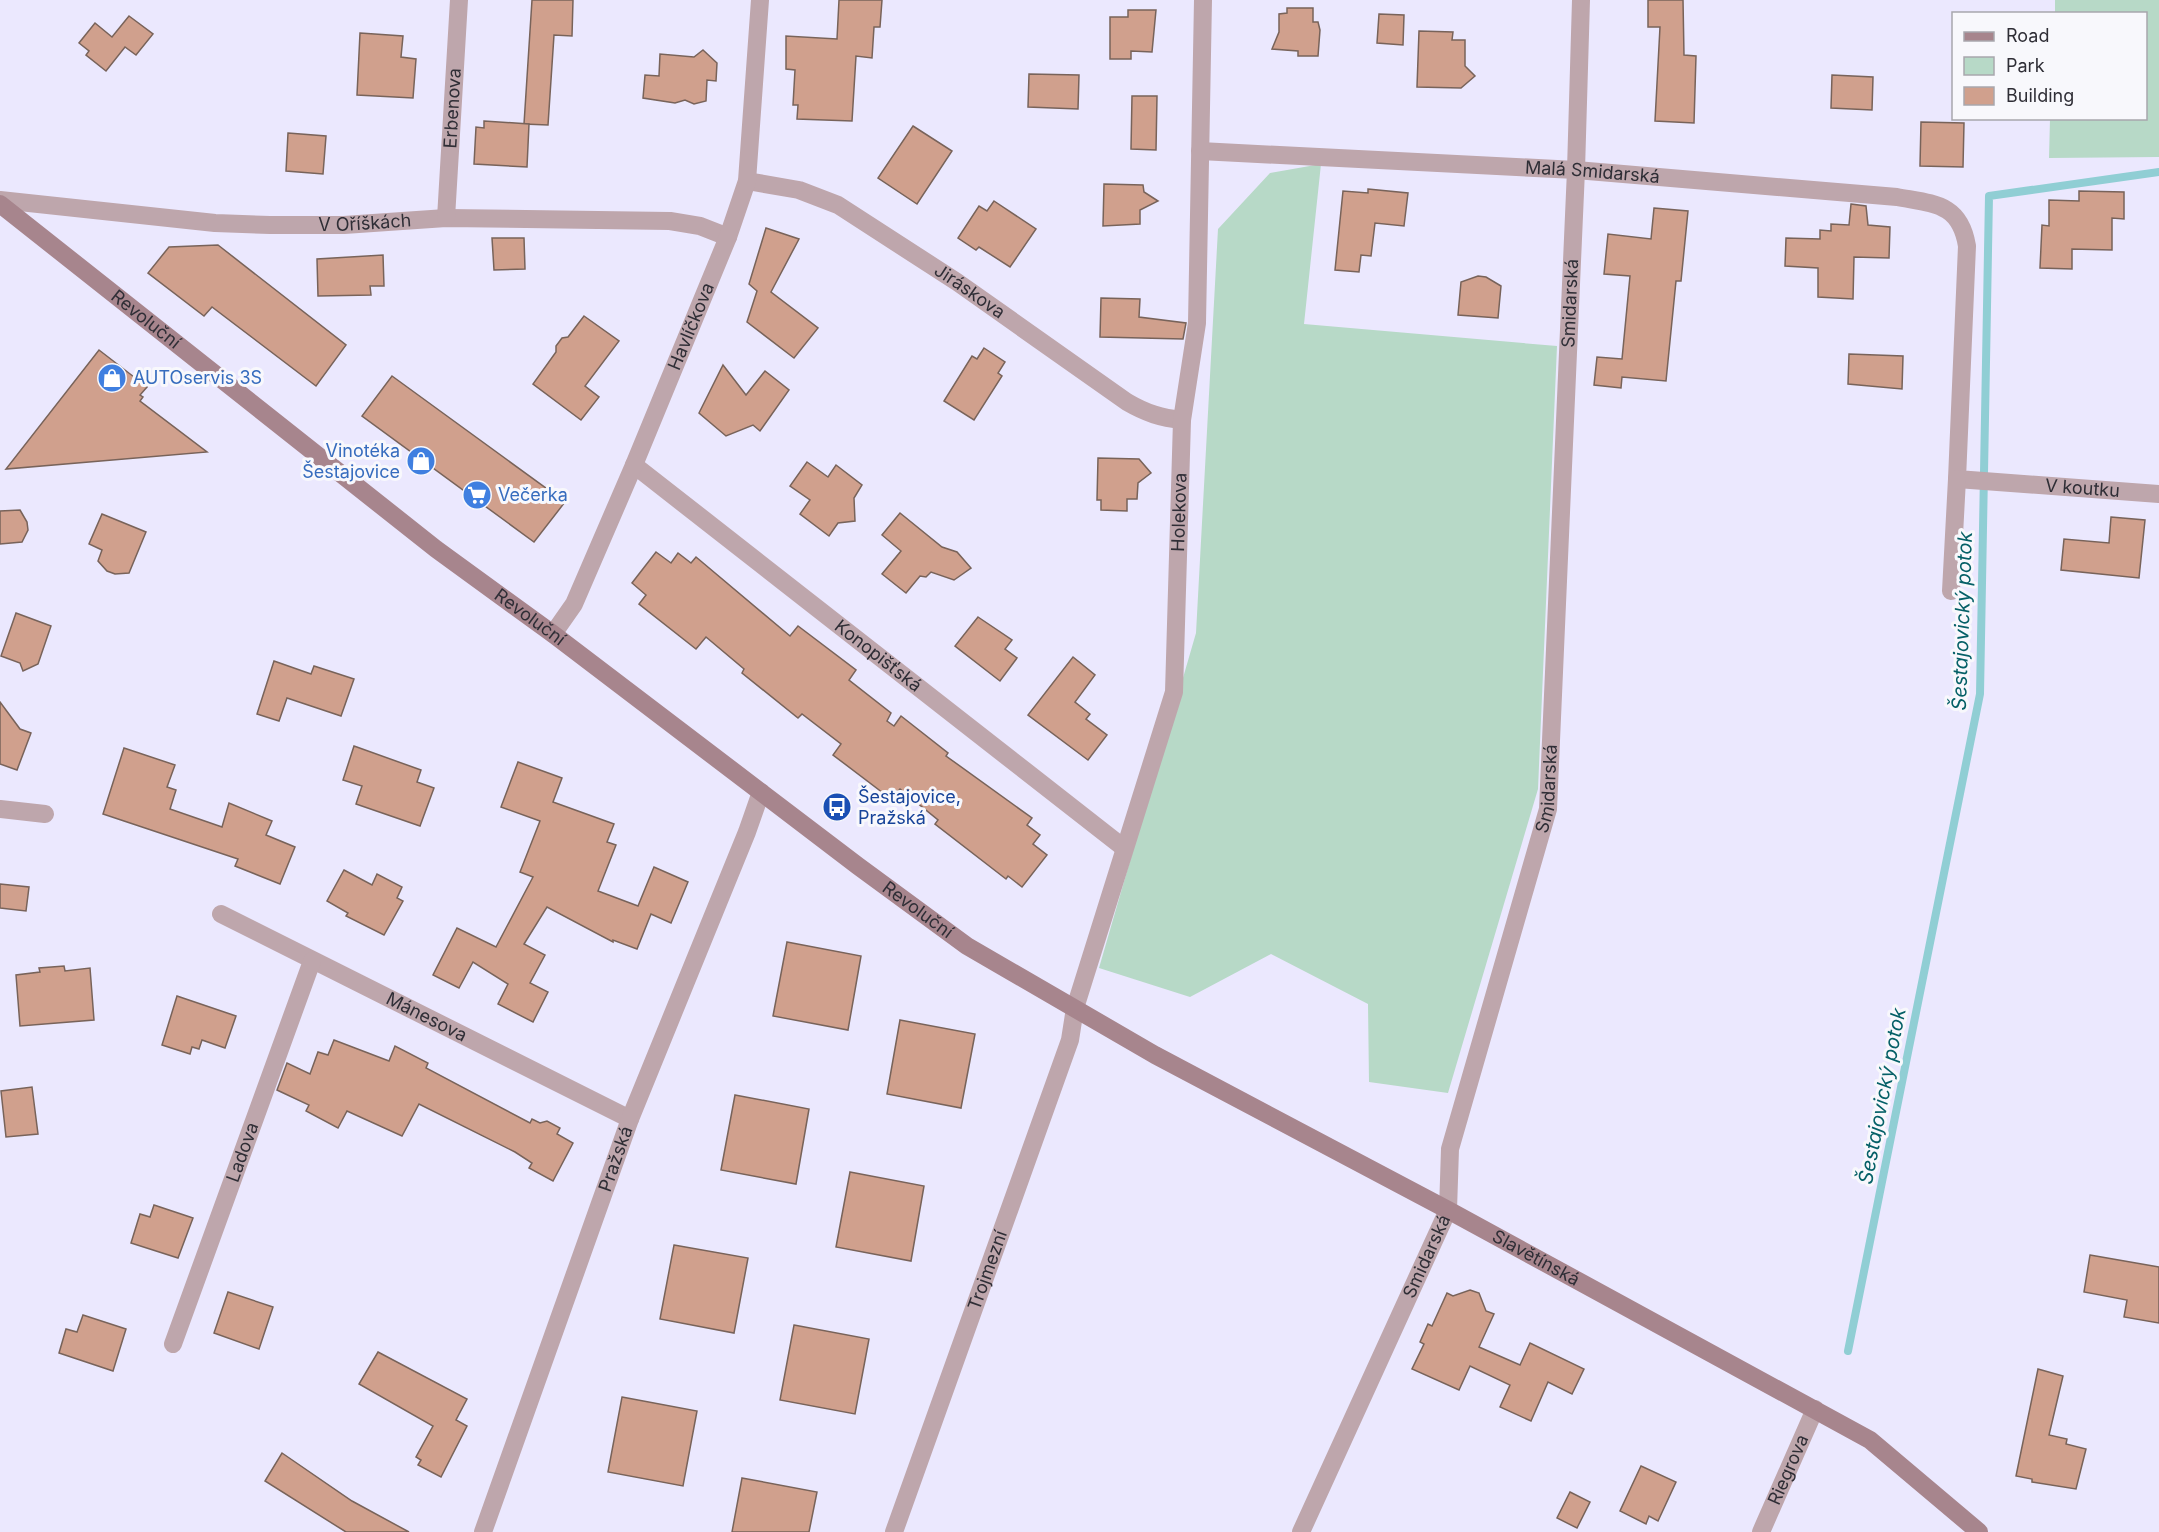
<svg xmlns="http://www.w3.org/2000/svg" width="2159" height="1532" font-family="Inter,sans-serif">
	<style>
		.green { fill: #b7d9c7 }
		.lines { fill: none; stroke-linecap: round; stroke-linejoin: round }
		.stream { stroke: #90ced4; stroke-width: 8 }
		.building { fill: #d0a08d; stroke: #78635a; stroke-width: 1.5 }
		.street { stroke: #bea6ac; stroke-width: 18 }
		.secondary { stroke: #a7858d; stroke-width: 18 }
		.labels { text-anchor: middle; stroke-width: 6; stroke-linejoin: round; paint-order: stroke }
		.street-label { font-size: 18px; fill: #2f2e36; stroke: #f8f8fc }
		.shop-label { font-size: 18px; fill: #366cbe; stroke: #f8f8fc; text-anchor: start }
		.transit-label { font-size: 18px; fill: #164399; stroke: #f8f8fc; text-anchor: start }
		.water-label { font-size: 20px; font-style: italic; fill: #056067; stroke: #f8f8fc }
	</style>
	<rect width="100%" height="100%" fill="#ebe8fe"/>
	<g class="green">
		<polygon points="2055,0 2159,0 2159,157 2049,158 2050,119 2146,118 2146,14 2055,13"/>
		<polygon points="1321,164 1304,324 1557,346 1538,789 1448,1093 1369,1082 1368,1004 1271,954 1190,997 1099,968 1196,633 1218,229 1270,173"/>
	</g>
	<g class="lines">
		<polyline class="stream" points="1848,1351 1980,694 1989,196 2159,172"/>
	</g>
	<g class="building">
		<polygon points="532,0 573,0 572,36 554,35 548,125 524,124"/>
		<polygon points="839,0 882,0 880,27 874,27 872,58 856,56 852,121 797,119 798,105 793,105 795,70 786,69 786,36 837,39"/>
		<polygon points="1648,0 1683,0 1684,55 1696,56 1694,123 1655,121 1660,27 1648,27"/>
		<polygon points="1287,8 1313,8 1313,22 1318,22 1320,30 1318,56 1298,56 1298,51 1272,49 1279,32 1279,14 1287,13"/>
		<polygon points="1128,10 1156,10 1152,52 1131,51 1131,59 1110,59 1110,17 1128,17"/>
		<polygon points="1379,14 1404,15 1403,45 1377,43"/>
		<polygon points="129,16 153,34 136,55 125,47 106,71 86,55 89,51 79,43 95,23 112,37"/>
		<polygon points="1419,31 1453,32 1452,40 1465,40 1465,66 1475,76 1461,88 1417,87"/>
		<polygon points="360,33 403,36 401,57 416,59 413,98 357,95"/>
		<polygon points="703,50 717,63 716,81 707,80 706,101 694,104 685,100 675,103 643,98 645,75 659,76 660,54 694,57"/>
		<polygon points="1029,74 1079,75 1078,109 1028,107"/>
		<polygon points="1832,75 1873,77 1872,110 1831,108"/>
		<polygon points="1132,96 1157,96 1156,150 1131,149"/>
		<polygon points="484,121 529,124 527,167 474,164 476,127 484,128"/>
		<polygon points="1921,122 1964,123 1963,167 1920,166"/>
		<polygon points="913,126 952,151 917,204 878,178"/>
		<polygon points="288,133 326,136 323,174 286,171"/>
		<polygon points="1104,184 1143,185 1144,192 1158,201 1140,210 1140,224 1103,226"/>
		<polygon points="1368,189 1408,193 1404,226 1375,223 1371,256 1361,255 1359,272 1335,270 1343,191 1368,193"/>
		<polygon points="2079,191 2124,192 2124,219 2112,218 2112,250 2072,249 2072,269 2040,268 2042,225 2049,226 2049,200 2079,201"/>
		<polygon points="994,201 1036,229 1010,267 979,247 976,250 958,238 979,206 987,211"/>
		<polygon points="1851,204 1866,206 1868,225 1890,227 1889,258 1854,257 1853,299 1818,297 1818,268 1785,266 1786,238 1820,239 1820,230 1831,231 1831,224 1849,225"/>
		<polygon points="1654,208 1688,211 1681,281 1676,281 1666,381 1622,377 1621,388 1594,385 1597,357 1622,359 1630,276 1604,274 1608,234 1651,239"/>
		<polygon points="766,228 799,239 771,292 818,328 794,358 747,322 757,291 749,284"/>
		<polygon points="492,238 524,238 525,269 494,270"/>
		<polygon points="218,245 346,345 316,386 212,307 204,316 148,273 169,247"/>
		<polygon points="383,255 384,286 370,286 371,295 318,296 317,259"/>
		<polygon points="1478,276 1486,277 1501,286 1498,318 1458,315 1461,282"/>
		<polygon points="1101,298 1140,299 1139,317 1186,323 1183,339 1100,337"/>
		<polygon points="584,316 619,341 585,386 599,397 581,420 533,384 556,352 556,346 562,338 568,337"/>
		<polygon points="984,348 1005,362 998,373 1002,376 974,420 944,401 972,356 977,359"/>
		<polygon points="99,350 147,387 140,395 143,397 140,401 207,452 6,469"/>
		<polygon points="1849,354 1903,356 1902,389 1848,384"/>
		<polygon points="723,365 746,395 765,371 789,390 760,431 753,425 726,436 699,413"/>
		<polygon points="392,376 565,502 534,542 362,416"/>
		<polygon points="1098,458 1139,459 1151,473 1138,483 1137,499 1127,499 1127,511 1101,510 1101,500 1097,500"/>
		<polygon points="807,462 828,477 836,465 862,485 854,498 855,521 838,523 829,536 800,514 810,500 790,486"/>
		<polygon points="20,510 27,522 28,530 22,542 0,544 0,511"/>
		<polygon points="900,513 942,547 957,552 971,568 954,580 931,572 926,577 920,576 906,593 882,574 901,551 882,535"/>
		<polygon points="102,514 146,532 129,573 115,574 107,571 98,561 102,550 89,544"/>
		<polygon points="2111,517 2145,520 2139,578 2061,570 2064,539 2109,543"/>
		<polygon points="656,552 671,563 678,553 691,563 696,557 790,636 798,626 856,670 849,680 891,713 887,721 894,726 901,716 948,753 946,756 1032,818 1027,825 1040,835 1033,844 1047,855 1022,887 1008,876 1006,879 935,824 938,820 900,789 891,799 833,755 841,744 802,714 798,718 742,673 744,669 706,637 696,649 639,604 646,595 632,583"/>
		<polygon points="16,613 51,626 38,664 23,671 20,663 1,656"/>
		<polygon points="978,617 1012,640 1005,649 1017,658 1000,681 955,646"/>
		<polygon points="1073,657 1095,675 1075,702 1090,714 1086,719 1107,735 1088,760 1028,715"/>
		<polygon points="274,661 311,674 314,666 354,679 341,716 287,698 279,721 257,714"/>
		<polygon points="0,702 20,729 31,733 17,770 0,764"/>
		<polygon points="354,746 421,770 417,782 434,788 420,826 356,804 362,786 343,780"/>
		<polygon points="124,748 175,765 167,787 176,790 170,809 222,827 229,803 272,821 266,835 295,847 280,884 235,866 238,859 103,814"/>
		<polygon points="518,762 562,778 553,802 614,824 607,842 616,845 598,891 638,906 654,867 688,882 671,923 651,914 637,949 613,940 613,942 547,907 524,944 545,955 530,983 548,992 533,1022 498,1004 508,984 473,962 459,988 433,975 457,928 496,947 533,877 520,872 540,821 501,807"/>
		<polygon points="344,870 372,885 377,874 402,887 397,898 403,901 384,935 346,916 348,913 327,901"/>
		<polygon points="0,884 29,887 26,911 0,908"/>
		<polygon points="787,942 861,956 848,1030 773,1016"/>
		<polygon points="64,966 65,971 90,968 94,1020 20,1026 16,975 40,972 39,968"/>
		<polygon points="177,996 236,1016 225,1048 202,1040 199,1049 192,1047 190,1054 162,1045"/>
		<polygon points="900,1020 975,1034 961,1108 887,1094"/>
		<polygon points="334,1040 389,1061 395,1046 428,1063 426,1068 530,1123 532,1119 540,1123 547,1121 560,1128 557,1134 573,1143 553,1181 529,1168 532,1163 515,1152 419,1104 402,1136 347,1111 338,1128 306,1111 309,1105 277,1090 287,1063 310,1074 318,1052 328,1055"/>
		<polygon points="32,1087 38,1134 6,1137 1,1091"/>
		<polygon points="735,1095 809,1109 796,1184 721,1170"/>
		<polygon points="850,1172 924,1186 911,1261 836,1247"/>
		<polygon points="154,1205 193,1218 178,1258 131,1243 140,1214 150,1217"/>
		<polygon points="674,1245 748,1258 734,1333 660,1319"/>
		<polygon points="2090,1255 2159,1267 2159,1323 2124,1317 2127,1300 2084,1292"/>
		<polygon points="1470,1290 1479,1293 1486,1311 1494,1314 1479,1347 1520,1365 1530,1343 1584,1369 1572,1394 1548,1382 1531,1421 1500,1407 1510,1385 1470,1366 1459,1390 1412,1369 1424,1344 1420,1342 1428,1324 1432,1326 1447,1293 1453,1296"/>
		<polygon points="228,1292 273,1307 259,1349 214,1333"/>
		<polygon points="83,1315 126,1329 113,1371 59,1353 66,1329 77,1332"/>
		<polygon points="794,1325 869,1339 855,1414 780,1400"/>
		<polygon points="378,1352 467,1399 456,1420 467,1426 441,1477 418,1465 421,1460 416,1457 433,1426 359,1384"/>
		<polygon points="2038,1369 2063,1376 2049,1435 2067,1439 2066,1444 2086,1449 2076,1489 2032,1482 2032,1479 2016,1476"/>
		<polygon points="622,1397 697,1411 683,1486 608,1472"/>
		<polygon points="282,1453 352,1501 409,1532 346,1532 265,1481"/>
		<polygon points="1641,1466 1676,1482 1658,1521 1649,1516 1646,1524 1620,1511"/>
		<polygon points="742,1478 817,1492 809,1532 732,1532"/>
		<polygon points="1570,1492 1590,1502 1577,1528 1557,1518"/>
	</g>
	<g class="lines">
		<g class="street">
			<path id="s1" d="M1200,151l376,19 321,27c37,7 63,6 70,49l-10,233 202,15"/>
			<path id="s2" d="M747,181l52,9 39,15 119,77 170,120c19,11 34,16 55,18"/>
			<path id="s3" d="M0,200l215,23 55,2h74l102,-7 224,3 30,5 28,11"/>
			<path id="s4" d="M446,218l13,-218"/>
			<path id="s5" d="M634,465l490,383"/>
			<polyline points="1951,591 1957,479"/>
			<path id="s6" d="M553,634l21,-30 60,-139 94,-228 19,-56 13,-181"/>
			<polyline points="0,809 45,814"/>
			<path id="s7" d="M221,914l409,205"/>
			<path id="s8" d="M173,1344l139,-383"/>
			<path id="s9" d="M483,1532l147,-413 117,-287 14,-40"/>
			<path id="s10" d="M894,1532l176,-492 5,-32 99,-316 8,-272 15,-97 6,-323"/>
			<path id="s11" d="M1301,1532l147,-322 2,-61 98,-340 28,-639 5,-170"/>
			<path id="s12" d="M1761,1532l54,-123"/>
		</g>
		<path class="secondary" id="s13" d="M0,204l436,345 117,85 305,232 109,80 188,109 293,155 422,230 109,92"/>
	</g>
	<defs>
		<g id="shop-disc" transform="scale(1.5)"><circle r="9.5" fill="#3f7fe0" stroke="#f8f8fc"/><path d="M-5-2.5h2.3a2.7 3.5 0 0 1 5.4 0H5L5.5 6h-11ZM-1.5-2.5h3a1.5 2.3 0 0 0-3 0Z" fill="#fff"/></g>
		<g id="supermarket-disc" transform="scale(1.5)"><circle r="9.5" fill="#3f7fe0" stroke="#f8f8fc"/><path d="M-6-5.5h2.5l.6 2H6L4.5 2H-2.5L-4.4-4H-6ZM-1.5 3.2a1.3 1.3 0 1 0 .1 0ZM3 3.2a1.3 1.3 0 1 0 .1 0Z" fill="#fff"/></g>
		<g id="bus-disc" transform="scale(1.5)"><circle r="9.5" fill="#1a4fb4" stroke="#f8f8fc"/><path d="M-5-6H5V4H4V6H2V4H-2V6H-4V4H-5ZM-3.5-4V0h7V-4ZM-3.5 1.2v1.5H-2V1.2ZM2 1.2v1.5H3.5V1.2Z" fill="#fff"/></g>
	</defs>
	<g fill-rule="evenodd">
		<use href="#shop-disc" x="112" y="378"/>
		<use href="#shop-disc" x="421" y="461"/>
		<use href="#supermarket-disc" x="477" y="495"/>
		<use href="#bus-disc" x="837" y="807"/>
	</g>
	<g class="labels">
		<g class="street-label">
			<text dy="6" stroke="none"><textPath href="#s4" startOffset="110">Erbenova</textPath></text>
			<text dy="6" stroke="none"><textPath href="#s1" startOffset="393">Malá Smidarská</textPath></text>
			<text dy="6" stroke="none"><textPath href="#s3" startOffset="366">V Oříškách</textPath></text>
			<text dy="6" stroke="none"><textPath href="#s2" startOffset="252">Jiráskova</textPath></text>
			<text dy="6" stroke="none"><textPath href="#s11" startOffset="1275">Smidarská</textPath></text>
			<text dy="6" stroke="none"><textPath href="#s13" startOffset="186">Revoluční</textPath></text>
			<text dy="6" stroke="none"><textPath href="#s6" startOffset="338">Havlíčkova</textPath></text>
			<text dy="6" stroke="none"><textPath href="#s1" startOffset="1152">V koutku</textPath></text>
			<text dy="6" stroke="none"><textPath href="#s10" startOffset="1066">Holekova</textPath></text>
			<text dy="6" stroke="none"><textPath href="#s13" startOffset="672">Revoluční</textPath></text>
			<text dy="6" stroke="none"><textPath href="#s5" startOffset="310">Konopišťská</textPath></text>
			<text dy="6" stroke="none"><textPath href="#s11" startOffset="789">Smidarská</textPath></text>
			<text dy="6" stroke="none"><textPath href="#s13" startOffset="1158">Revoluční</textPath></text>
			<text dy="6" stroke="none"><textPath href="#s7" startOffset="230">Mánesova</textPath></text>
			<text dy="6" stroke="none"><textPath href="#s8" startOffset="204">Ladova</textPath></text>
			<text dy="6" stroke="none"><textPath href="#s9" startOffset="396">Pražská</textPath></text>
			<text dy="6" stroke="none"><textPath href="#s11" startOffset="303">Smidarská</textPath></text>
			<text dy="6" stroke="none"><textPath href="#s13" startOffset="1868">Slavětínská</textPath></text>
			<text dy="6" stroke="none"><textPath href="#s10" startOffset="278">Trojmezní</textPath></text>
			<text dy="6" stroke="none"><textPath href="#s12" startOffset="68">Riegrova</textPath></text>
		</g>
		<g class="shop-label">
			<text x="133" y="384">AUTOservis 3S</text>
			<text x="400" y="457" text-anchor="end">Vinotéka<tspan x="400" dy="21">Šestajovice</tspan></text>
			<text x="498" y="501">Večerka</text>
		</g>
		<g class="transit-label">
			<text x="858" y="803">Šestajovice,<tspan x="858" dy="21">Pražská</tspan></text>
		</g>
		<g class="water-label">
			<text transform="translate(1962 621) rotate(-88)" y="7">Šestajovický potok</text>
			<text transform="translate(1882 1096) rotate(-79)" y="7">Šestajovický potok</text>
		</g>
	</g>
	<rect x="1952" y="12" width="195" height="108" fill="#f8f8fc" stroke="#a8a7ad" stroke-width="1.5"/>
	<rect x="1964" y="32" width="30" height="9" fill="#a7858d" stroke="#a8a7ad" stroke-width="1.5"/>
	<text x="2006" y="42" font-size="18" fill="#2f2e36">Road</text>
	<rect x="1964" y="57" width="30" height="18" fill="#b7d9c7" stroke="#a8a7ad" stroke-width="1.5"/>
	<text x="2006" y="72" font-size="18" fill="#2f2e36">Park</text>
	<rect x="1964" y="87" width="30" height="18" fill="#d0a08d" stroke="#a8a7ad" stroke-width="1.5"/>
	<text x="2006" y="102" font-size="18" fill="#2f2e36">Building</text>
</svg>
